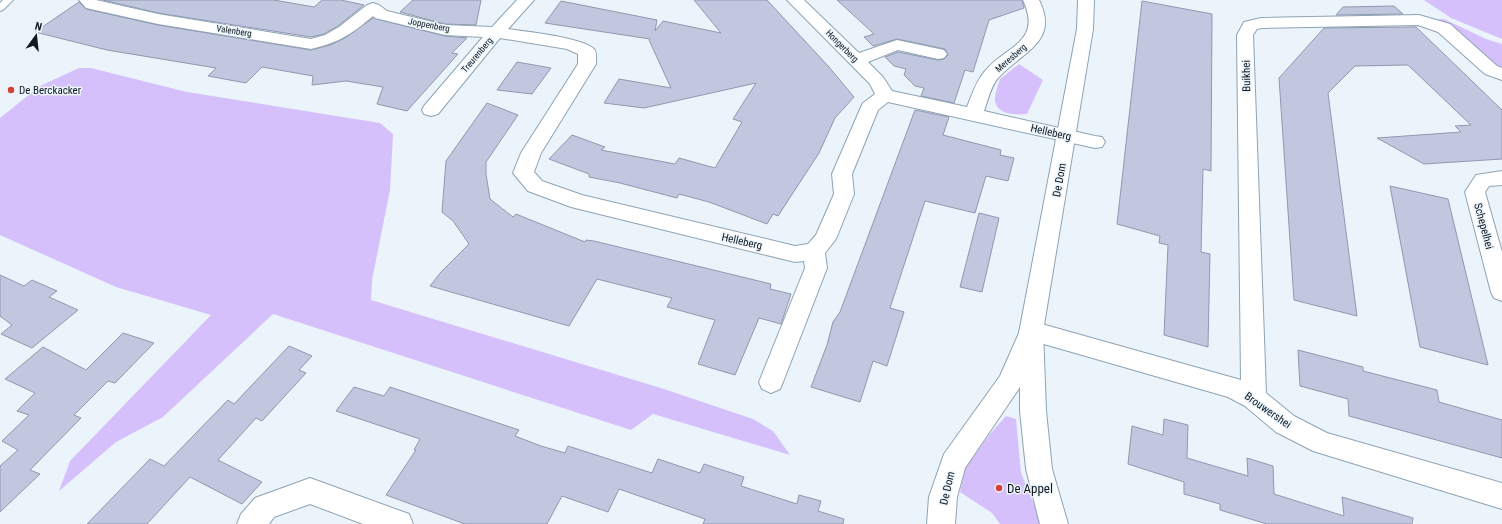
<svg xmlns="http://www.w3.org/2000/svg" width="1502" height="524" font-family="'Roboto Condensed',sans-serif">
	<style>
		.green { fill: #d5c0fc }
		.building { fill: #c0c7df; stroke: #9198ae }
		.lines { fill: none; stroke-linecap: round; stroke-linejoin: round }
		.service-casing { stroke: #8ea3b4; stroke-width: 2 }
		.minor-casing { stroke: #8ea3b4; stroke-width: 2 }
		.tertiary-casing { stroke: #8ea3b4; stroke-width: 2 }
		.service { fill: #fff; fill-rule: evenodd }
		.minor { fill: #fff; fill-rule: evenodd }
		.tertiary { fill: #fff; fill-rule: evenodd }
		.poi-dot { fill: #d04336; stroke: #ebf4fb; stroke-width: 1.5 }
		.labels { text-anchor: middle; stroke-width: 3; stroke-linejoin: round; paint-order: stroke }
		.far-street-label { font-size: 9px; fill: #121a20; stroke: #ebf4fb }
		.street-label { font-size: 11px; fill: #121a20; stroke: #ebf4fb }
		.poi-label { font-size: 11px; fill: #121a20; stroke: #ebf4fb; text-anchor: start }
		.near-poi-label { font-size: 13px; fill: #121a20; stroke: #ebf4fb; text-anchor: start }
	</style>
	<rect width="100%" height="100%" fill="#ebf4fb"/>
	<g class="green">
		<polygon points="1424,0 1502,0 1502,39 1451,18"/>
		<polygon points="1439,19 1444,19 1486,39 1502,44 1502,69 1440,22"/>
		<path d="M1019,64l24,16 -16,34c-10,1 -29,1 -32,-12 -1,-6 3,-17 5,-23z"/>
		<polygon points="79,68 91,68 187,92 380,123 393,134 390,190 372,280 371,300 664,389 753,419 773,431 790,455 653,414 631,430 273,314 163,417 116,442 59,491 70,461 211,315 116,287 0,235 0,118 40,86"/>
		<polygon points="1006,416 1016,419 1021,473 1042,524 1000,524 992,513 960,492 965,468 990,434"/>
	</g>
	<g class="building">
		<polygon points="103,0 274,0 314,7 322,0 341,0 364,5 338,26 324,34 311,37 158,13"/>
		<polygon points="413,0 481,0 476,25 445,24 400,12"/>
		<polygon points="694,0 767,0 829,67 854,97 835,118 819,153 778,216 773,214 767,224 709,202 679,194 677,198 620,183 589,177 589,174 549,159 572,135 605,147 601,150 675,164 679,158 715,168 742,122 733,119 756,83 644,108 604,103 619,79 671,88 649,40 650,39 545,23 561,1 657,20 655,31 663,21 721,33"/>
		<polygon points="837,0 1022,0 1024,8 989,20 973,72 965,70 954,103 921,96 924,88 915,86 904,75 906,69 894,66 885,57 898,52 938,60 944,59 948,55 945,49 897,39 873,46 864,37 874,34"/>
		<polygon points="1142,1 1212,14 1211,171 1203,169 1201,252 1210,254 1208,347 1164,335 1168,245 1159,243 1160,236 1117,224"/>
		<polygon points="79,2 86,9 158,25 311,50 330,45 345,38 373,18 445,36 467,38 452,53 458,54 407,111 377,104 383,87 346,81 312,85 313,76 262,67 246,83 208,76 216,68 107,50 35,32"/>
		<polygon points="1394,6 1403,14 1336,15 1343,7"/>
		<polygon points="1416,27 1502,110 1502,159 1424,164 1377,138 1461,132 1455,126 1471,125 1408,65 1355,66 1328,93 1357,316 1294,300 1279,78 1324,28"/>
		<polygon points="517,62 551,68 532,94 497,90"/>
		<polygon points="487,103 518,115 486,162 486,174 490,199 513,217 516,214 585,242 586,240 594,241 771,284 770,289 791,294 781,324 759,318 735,375 698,364 715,320 667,307 672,298 597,279 569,326 430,286 441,272 469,244 453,221 442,212 446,161"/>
		<polygon points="915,110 949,117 943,135 1001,150 1000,155 1014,158 1008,181 986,176 975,213 925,201 890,308 904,312 887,366 873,361 860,402 811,387 827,345 833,322 840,312"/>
		<polygon points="1390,186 1448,199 1488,365 1420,347"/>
		<polygon points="979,213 999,218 982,292 960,287"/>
		<polygon points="0,275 24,286 32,280 57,291 49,297 78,310 32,348 1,334 12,325 0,316"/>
		<polygon points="123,333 154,343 115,383 108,381 74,415 81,418 30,470 40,474 0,512 0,466 18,450 2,441 29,415 17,411 35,393 5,379 43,347 86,370"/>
		<polygon points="289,346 312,356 299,370 306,373 262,421 256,418 218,460 262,482 242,504 190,477 147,524 87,524 150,459 164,466 228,400 234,404"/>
		<polygon points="1298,350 1363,367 1363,371 1437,390 1439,402 1502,420 1502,458 1349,416 1348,399 1300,386"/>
		<polygon points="354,387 384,396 390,387 519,430 515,436 541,446 565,453 568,446 652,473 658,459 700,473 704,464 744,477 741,486 797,504 799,495 821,501 818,511 844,519 843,524 703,524 705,519 619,489 608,512 562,496 547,524 465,524 386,495 416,450 414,450 420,439 336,411"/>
		<polygon points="1164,419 1188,425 1187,458 1248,476 1247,458 1273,466 1274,494 1344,516 1342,497 1413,518 1412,524 1267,524 1220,510 1220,504 1184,494 1184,482 1128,464 1132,426 1163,435"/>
	</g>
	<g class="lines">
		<g class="service-casing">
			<polygon id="service" points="3,0 13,0 3,10 0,11 0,3"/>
		</g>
		<g class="minor-casing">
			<g id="minor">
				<path d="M79,0h17l62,14 153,25 14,-4 14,-8 28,-22 6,-2 6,2 8,6 58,14 47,2 25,-27h17l-26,29c19,3 73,8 86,20 3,3 2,10 2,15l-55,89 -7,19 8,9 40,14 213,51 13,-2 8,-9 18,-41 -2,-20 29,-67 2,-4 12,-9 -5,-10 -83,-84h17l55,53 38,-13 47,10 3,4 -3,4 -6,1 -40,-9 -30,12 15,15 9,14 75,16c5,-12 9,-26 18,-36 20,-25 58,-28 38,-71h16c21,42 -17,52 -40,77 -8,8 -11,23 -15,34l111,25 7,1 3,5 -3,5 -7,1 -207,-46 -10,8 -26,64 2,20 -18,45 -11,14 2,15 -44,114 -3,7 -9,4 -9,-4 -3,-7 46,-114 -1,-7 -9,1 -224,-55 -43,-16 -15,-18 8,-20 57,-89v-10l-11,-5 -67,-11 -62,76 -7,2 -7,-2 -2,-4 2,-4 59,-69 -38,-2 -70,-17 -2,-2c-21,18 -35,27 -62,33l-153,-25 -72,-16z"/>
				<polygon points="1419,15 1450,24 1497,66 1502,68 1502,80 1485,74 1438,32 1418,25 1262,28 1257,29 1253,35 1266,393 1294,416 1327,433 1502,483 1502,509 1313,451 1276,432 1245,406 1228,397 1023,338 1019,331 1023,324 1031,321 1241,380 1237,35 1244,22 1261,18"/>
				<polygon points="1502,171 1502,185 1489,186 1485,192 1502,252 1502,301 1494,298 1491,292 1465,192 1476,175"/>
				<polygon points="310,478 409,514 413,524 363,524 310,504 274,517 269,524 237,524 241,514 255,498"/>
			</g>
		</g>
		<g class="tertiary-casing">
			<polygon id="tertiary" points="1078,0 1094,0 1093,29 1043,331 1046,411 1052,469 1068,524 1040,524 1026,469 1020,411 1020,387 965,468 957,497 955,524 927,524 929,497 944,454 1000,376 1019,333 1077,29"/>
		</g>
		<use href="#service" class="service"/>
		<use href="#minor" class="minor"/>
		<use href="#tertiary" class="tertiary"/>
	</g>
	<g class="poi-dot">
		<circle cx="11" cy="90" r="4"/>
		<circle cx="999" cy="488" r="4"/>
	</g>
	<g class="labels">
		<g class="far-street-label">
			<text transform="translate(429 25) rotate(11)" y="3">Joppenberg</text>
			<text transform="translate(234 31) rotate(9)" y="3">Valenberg</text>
			<text transform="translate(842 46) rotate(45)" y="3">Hongerberg</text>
			<text transform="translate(477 55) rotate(-50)" y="3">Treurenberg</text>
			<text transform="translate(1011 58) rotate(-41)" y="3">Meresberg</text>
		</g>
		<g class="street-label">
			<text transform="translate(1246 76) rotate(-91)" y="4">Buikhei</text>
			<text transform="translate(1051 132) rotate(13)" y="4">Helleberg</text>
			<text transform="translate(1059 180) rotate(-80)" y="4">De Dom</text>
			<text transform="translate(1484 226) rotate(75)" y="4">Schepelhei</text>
			<text transform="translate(742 241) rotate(13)" y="4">Helleberg</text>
			<text transform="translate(1268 410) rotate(35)" y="4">Brouwershei</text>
			<text transform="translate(947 488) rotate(-77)" y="4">De Dom</text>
		</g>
		<g class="poi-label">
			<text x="19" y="94">De Berckacker</text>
		</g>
		<g class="near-poi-label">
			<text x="1007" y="493">De Appel</text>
		</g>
	</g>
	<g transform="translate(36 36) rotate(15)" stroke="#ebf4fb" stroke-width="3" paint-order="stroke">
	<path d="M0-3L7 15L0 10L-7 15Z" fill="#121a20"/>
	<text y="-6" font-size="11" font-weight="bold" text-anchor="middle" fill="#121a20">N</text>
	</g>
</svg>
